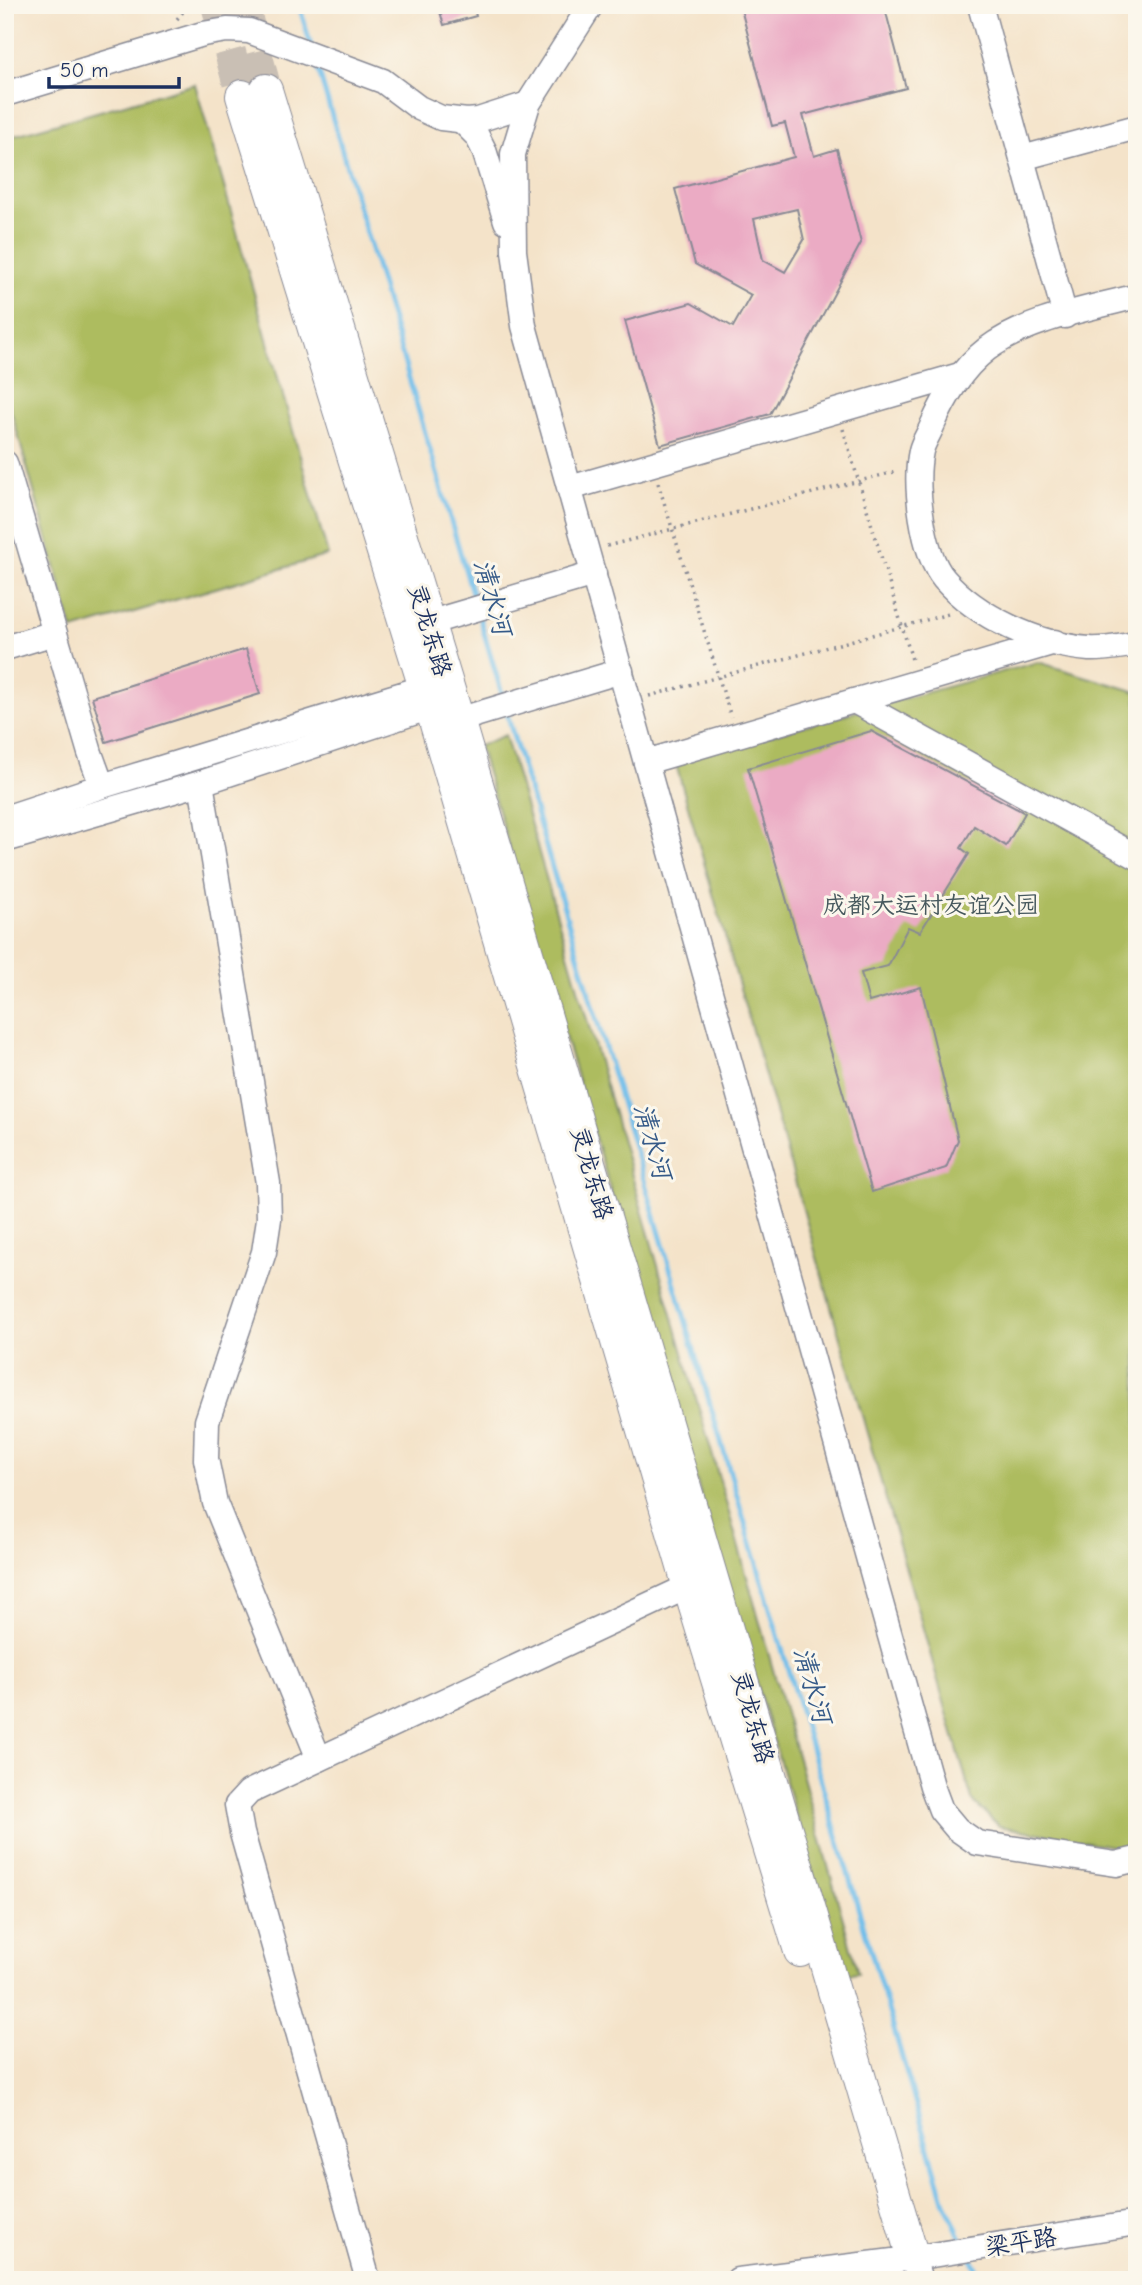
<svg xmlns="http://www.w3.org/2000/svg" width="1142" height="2285" font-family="'Comic Neue','LXGW WenKai TC',sans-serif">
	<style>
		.green { fill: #adbc5f; stroke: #64765e; stroke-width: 2 }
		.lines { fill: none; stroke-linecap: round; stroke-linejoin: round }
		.stream { stroke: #70beea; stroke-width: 5 }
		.building { fill: #ebabc4; fill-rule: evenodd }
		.major-tunnel { stroke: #c9bfb4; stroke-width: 32; stroke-dasharray: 32 16; stroke-linecap: butt }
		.minor-casing { stroke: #888994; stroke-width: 27 }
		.major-casing { stroke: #888994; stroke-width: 34 }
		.path { stroke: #888994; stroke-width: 3.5; stroke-dasharray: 2 5; stroke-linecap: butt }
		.minor { stroke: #fff; stroke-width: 24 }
		.major { stroke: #fff; stroke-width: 32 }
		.labels { text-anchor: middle; stroke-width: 6; stroke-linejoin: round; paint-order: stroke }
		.street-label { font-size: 24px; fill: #1b2f5e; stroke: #fbf7ec }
		.park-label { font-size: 24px; fill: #47595e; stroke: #fbf7ec }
		.water-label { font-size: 26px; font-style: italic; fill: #355a88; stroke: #fbf7ec }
	</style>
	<rect width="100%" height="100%" fill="#fbf7ec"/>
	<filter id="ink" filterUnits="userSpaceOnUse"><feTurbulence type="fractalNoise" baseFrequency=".0143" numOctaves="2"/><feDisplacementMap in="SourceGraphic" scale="14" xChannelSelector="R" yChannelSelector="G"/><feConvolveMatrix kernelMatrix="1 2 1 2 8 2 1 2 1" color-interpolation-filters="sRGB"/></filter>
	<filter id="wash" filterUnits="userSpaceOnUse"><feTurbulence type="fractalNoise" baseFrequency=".00686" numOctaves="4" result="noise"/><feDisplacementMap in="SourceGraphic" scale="28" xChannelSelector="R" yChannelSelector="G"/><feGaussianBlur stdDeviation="1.57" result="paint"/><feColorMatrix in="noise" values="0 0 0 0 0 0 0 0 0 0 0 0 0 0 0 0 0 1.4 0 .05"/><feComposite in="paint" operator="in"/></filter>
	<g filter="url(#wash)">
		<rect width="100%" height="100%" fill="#f4e3c9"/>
		<g class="green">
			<polygon points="195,84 328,555 73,630 5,389 5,138"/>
			<polygon points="1038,662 1137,692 1137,1846 1127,1849 999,1826 972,1800 675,761"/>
			<polygon points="505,735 724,1495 858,1973 843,1975 479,746"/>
		</g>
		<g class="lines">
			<g class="stream">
				<polyline points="299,5 311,46"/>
				<polyline points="317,65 475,603"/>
				<polyline points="479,616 504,701"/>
				<polyline points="507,714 945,2203 963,2243"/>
				<polyline points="969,2255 980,2275 987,2280"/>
				<polyline points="1120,2280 1137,2276"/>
			</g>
		</g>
		<g id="blocks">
			<g class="building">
				<polygon points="438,5 473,5 476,16 444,25"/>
				<path d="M740,5h144l22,83 -103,27 11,41 23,-7 24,94 -91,171 -110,31 -35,-124 66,-18 42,24 18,-32 -56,-31 -20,-75 119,-32 -9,-34 -13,3zM797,209l7,31 -19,32 -22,-12 -9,-41z"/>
				<polygon points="246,649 260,694 106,742 92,697"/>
				<polygon points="871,731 1025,813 1006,846 974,826 961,848 969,854 920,932 908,927 888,966 861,973 869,1002 921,987 958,1140 946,1168 872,1192 748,768"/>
			</g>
		</g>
	</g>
	<g filter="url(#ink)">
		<use href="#blocks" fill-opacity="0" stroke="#888994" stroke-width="2"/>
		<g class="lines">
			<g class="major-tunnel">
				<polyline points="217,5 242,96"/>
				<polyline points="243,5 266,90"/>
			</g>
			<g class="minor-casing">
				<g id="minor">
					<polyline points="591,5 528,104 513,154 514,251 524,326 932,1786 941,1810 957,1829 977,1843 1116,1864 1137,1859"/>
					<polyline points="980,5 1065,316"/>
					<polyline points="5,94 203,34 227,30 249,31 383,81 419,108 441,118 467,121 478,120 528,104"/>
					<polyline points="462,121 477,136 484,150 506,221"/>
					<polyline points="1022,158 1137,127"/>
					<path d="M1137,296c-48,13 -110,23 -150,53 -26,20 -42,48 -55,77 -3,8 -9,16 -11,25 -7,32 1,102 23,128 33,38 94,66 145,70 15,1 33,-3 48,-5"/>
					<polyline points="5,463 90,753 102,786"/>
					<polyline points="570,488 960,375"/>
					<polyline points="428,623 594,574"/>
					<polyline points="5,648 54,633"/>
					<polyline points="854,701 1137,857"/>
					<polyline points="458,720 621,671"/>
					<polyline points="646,762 1055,642"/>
					<polyline points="201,783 268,1183 269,1219 264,1252 207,1421 206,1459 215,1503 319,1759"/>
					<polyline points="5,818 102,786 442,682"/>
					<polyline points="5,840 201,783 446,702"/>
					<polyline points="913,2258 920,2280"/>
					<polyline points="368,2280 242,1833 237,1805 249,1792 704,1579"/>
					<polyline points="738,2280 893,2261 1137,2223"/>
				</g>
			</g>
			<g class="major-casing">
				<g id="major">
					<polyline points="266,90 458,720 913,2258"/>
					<polyline points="242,96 431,707 689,1587 800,1951"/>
				</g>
			</g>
			<g class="path">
				<polyline points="177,19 189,5"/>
				<polyline points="843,429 913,663"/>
				<polyline points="658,483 731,717"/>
				<polyline points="607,546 898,471"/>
				<polyline points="649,696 952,613"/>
			</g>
			<use href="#minor" class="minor"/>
			<use href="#major" class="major"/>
		</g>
	</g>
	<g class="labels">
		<g class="street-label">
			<text transform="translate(430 630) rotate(73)" y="8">灵龙东路</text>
			<text transform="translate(592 1173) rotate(74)" y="8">灵龙东路</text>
			<text transform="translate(753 1717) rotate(74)" y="8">灵龙东路</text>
			<text transform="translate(1021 2242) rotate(-9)" y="8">梁平路</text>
		</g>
		<g class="park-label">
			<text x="931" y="913">成都大运村友谊公园</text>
		</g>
		<g class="water-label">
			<text transform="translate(493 597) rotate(74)" y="9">清水河</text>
			<text transform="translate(653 1141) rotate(74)" y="9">清水河</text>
			<text transform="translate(813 1685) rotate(74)" y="9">清水河</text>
		</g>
	</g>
	<rect width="1142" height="2285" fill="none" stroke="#fbf7ec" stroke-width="28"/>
	<path d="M49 77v10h130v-10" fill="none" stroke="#1b2f5e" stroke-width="3.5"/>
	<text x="60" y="77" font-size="21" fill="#1b2f5e" stroke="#fbf7ec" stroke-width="5" paint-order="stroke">50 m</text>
</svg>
